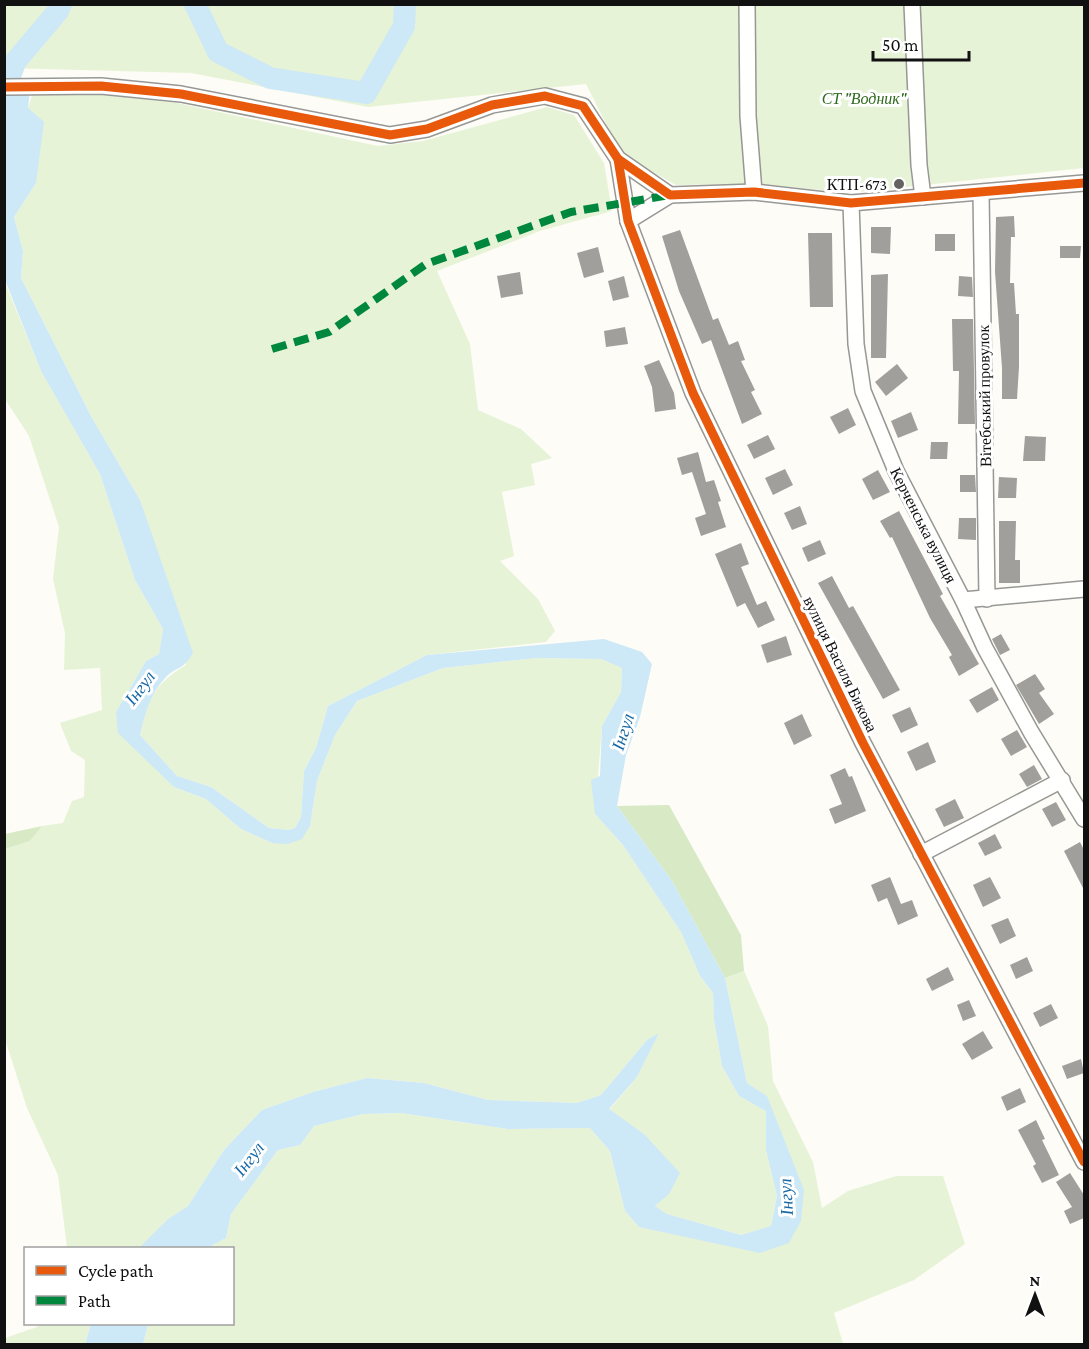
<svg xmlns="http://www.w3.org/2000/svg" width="1089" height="1349" font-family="'Crimson Pro',serif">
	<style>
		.green { fill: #e7f3d7 }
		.forest { fill: #d8eac5 }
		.water { fill: #cde8f7 }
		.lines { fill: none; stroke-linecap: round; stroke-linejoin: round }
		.river { stroke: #cde8f7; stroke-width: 22 }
		.building { fill: #a19f9c }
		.minor-casing { stroke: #979795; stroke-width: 18 }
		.minor { stroke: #fffffe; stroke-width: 15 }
		.quiet { stroke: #00873e; stroke-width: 8; stroke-dasharray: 15 8; stroke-linecap: butt }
		.cycleway-casing { stroke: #fff; stroke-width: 13 }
		.cycleway { stroke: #e8590c; stroke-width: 9 }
		.poi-dot { fill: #646362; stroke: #fff; stroke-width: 2 }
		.labels { text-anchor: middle; stroke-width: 6; stroke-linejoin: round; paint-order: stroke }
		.park-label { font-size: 16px; font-style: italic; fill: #2f6b1f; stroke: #fff }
		.poi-label { font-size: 16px; fill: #111; stroke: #fff; text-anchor: end }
		.street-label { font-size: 16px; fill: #111; stroke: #fff }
		.water-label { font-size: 18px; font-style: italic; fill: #1768a6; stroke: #fff }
	</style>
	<rect width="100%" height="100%" fill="#fdfcf7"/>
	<g class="green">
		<polygon points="4,5 1084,5 1084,168 850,193 762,184 676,185 621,154 586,84 368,107 191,73 5,68"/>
		<path d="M34,89h55l25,7 63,7 201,43 45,-5 124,-34 27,8 30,48 8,48 -72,20 -103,40 33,73 8,66 43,19 31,29 -21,6 4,21 -33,7 12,64 -14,5 38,38 17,32 -9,11 -119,13 -99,51 -12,42 -12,23 -3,46 -6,11 -6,2 -20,-2 -58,-41 -34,-11 -37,-41c8,-36 14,-51 46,-70l-46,-165 -48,-82 -71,-140 2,-27 -9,-34 22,-34 -8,-75z"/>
		<polygon points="4,280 41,371 100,474 135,580 163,629 159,654 146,661 116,712 174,787 206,799 241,829 272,843 310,826 317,781 335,735 357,701 443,668 537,658 601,659 622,668 621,692 602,726 595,814 623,845 681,932 700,976 713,993 714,1020 722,1066 739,1096 766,1111 766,1150 777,1196 771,1226 741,1235 667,1214 655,1206 669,1193 644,1134 609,1110 637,1077 658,1034 647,1040 601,1095 577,1103 488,1100 424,1083 367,1078 313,1092 262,1110 224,1150 188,1206 168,1219 143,1246 139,1248 67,1248 58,1175 27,1108 5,1039 5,849 30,841 42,826 63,823 72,801 84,797 85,760 71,751 60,723 102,710 100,668 64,670 65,633 53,579 59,527 29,436 5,399"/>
		<polygon points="744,971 768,1026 773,1081 813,1162 822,1208 848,1191 896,1176 943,1176 965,1244 914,1280 834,1313 843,1344 143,1344 148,1324 232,1324 232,1248 207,1248 226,1238 231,1214 278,1150 300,1145 314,1126 363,1114 401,1113 508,1129 590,1128 610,1151 625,1211 639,1227 789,1243 767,1096 747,1083 725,978"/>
		<polygon points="39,1324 91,1324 85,1344 5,1344 5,1338 37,1327"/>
	</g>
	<g class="forest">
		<polygon points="669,805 741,935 744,971 725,978 672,881 617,806"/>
		<polygon points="42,826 30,841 5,849 5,834"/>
	</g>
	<g class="water">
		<path d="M30,91l-2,17 16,14 -8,61 -22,34 9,34 -2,27 71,140 48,82 53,153c-10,18 -17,13 -28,25 -15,16 -20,36 -25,57l37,41 34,11 58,41 20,2 6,-2 6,-11 3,-46 12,-23 12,-42 99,-51 177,-16 38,13 10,12 -12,53 -14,38 -9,51 55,75 53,97 22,105 20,13 37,94 -3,31 -12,22 -29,10 -121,-26 -14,-16 -15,-60 -20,-23 -82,1 -107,-16 -38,1 -49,12 -14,19 -22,5 -47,64 -5,24 -19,10h-68l29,-29 20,-13 36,-56 38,-40 51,-18 54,-14 57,5 64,17 89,3 24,-8 46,-55 12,-7 -22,44 -28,32 35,25 36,39 -11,21 -14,12 12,8 74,21 30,-9 6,-30 -11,-46v-39l-27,-15 -17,-30 -8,-46 -1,-27 -13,-17 -19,-44 -58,-87 -28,-31 -4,-34 9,-4 2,-50 19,-34 1,-24 -21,-9 -64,-1 -94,10 -86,33 -22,34 -18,46 -7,45 -8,13 -14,5 -16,-1 -31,-14 -35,-30 -32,-12 -56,-54 -2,-21 30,-51 13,-7 4,-25 -28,-49 -35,-106 -59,-103 -36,-91v-188z"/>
		<polygon points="91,1324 148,1324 143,1344 85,1344"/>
	</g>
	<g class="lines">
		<g class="river">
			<polyline points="195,4 218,52 270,78 366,93 404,26 405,4"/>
			<polyline points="4,94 15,62 58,11 61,4"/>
		</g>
	</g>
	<g class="building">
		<polygon points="1014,216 1015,237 1011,237 1010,283 1014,283 1016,314 1019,314 1019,367 1017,399 1002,399 1002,368 995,272 996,217"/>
		<polygon points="871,227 891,227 890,254 871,253"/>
		<polygon points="680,230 713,320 718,318 729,345 738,341 745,360 741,361 755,390 751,392 762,414 742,424 711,340 702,344 679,291 662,236"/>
		<polygon points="808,233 832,233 833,307 810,307"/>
		<rect x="935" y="234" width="20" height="17"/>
		<polygon points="1060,246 1081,246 1080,258 1060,258"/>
		<polygon points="598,247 604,272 584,278 577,253"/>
		<polygon points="520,272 523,294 501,298 497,276"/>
		<polygon points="888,274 886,358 871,358 871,275"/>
		<polygon points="624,276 629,297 613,301 608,281"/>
		<polygon points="959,276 972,277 973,297 958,296"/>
		<polygon points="952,319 973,319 975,424 958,424 959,371 953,371"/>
		<polygon points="625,327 628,344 606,347 604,331"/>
		<polygon points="659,360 674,393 676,409 655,412 652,387 644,366"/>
		<polygon points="897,364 908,378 886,396 875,382"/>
		<polygon points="848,408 856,425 839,434 830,417"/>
		<polygon points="911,412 918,430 898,438 891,421"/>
		<polygon points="768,435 775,449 754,459 747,445"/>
		<polygon points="1025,436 1046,437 1045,461 1023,461"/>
		<polygon points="931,442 948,442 947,459 930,459"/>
		<polygon points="698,452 706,482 714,480 721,501 718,502 726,527 701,536 695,518 706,514 692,472 682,475 677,458"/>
		<polygon points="785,469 793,485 773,495 765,478"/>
		<polygon points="878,470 890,492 873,500 862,479"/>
		<polygon points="960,475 975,475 976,492 960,492"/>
		<polygon points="999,477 1017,478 1016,498 998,498"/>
		<polygon points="800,506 807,524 792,530 784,513"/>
		<polygon points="899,511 943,594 940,596 979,664 959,676 949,657 952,655 930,618 892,537 890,538 880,521"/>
		<polygon points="959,518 976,518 976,540 958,539"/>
		<polygon points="999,521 1016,521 1015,560 1020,560 1020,583 999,583"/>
		<polygon points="820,540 826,554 808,562 802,548"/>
		<polygon points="741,543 749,564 741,567 757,605 766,601 775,620 758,628 745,603 737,607 715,554"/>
		<polygon points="832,576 849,608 853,606 900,690 883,699 818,583"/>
		<polygon points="1001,634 1010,650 1000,655 992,639"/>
		<polygon points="786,636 792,655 767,663 761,645"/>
		<polygon points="1035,674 1045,689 1039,693 1054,714 1039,724 1016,685"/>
		<polygon points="992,687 999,700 977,713 969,700"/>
		<polygon points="910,707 918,725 901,733 892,715"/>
		<polygon points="802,714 812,736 794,745 784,723"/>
		<polygon points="1017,730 1027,747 1011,756 1001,739"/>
		<polygon points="928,742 936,762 916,771 907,752"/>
		<polygon points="1034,765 1042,779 1027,787 1019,774"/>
		<polygon points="845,768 849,777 852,776 866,811 835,824 829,809 842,804 830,775"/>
		<polygon points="955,799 964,818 944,827 935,809"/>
		<polygon points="1056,802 1066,820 1052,827 1042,809"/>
		<polygon points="995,834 1002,848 985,856 978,843"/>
		<polygon points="1080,842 1084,850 1084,890 1064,851"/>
		<polygon points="890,877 901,904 912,900 918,916 898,925 887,898 878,902 871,885"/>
		<polygon points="990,877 1001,898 983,907 973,885"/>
		<polygon points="1008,918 1016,936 1000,944 991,925"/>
		<polygon points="1027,957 1033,971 1016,979 1010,965"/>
		<polygon points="948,967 954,980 932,991 926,979"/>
		<polygon points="969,1000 976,1016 963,1021 957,1005"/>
		<polygon points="1051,1004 1058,1018 1040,1027 1033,1013"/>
		<polygon points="983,1031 993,1048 972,1060 962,1044"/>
		<polygon points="1081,1059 1084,1073 1067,1079 1062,1066"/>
		<polygon points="1020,1088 1026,1102 1007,1111 1001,1097"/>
		<polygon points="1036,1120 1045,1139 1042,1140 1059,1175 1042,1183 1033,1166 1036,1164 1018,1130"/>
		<polygon points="1070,1173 1084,1195 1084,1218 1070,1224 1064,1211 1072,1207 1056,1182"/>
	</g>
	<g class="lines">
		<g class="minor-casing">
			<g id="minor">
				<polyline points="747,4 748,116 754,192"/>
				<polyline points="912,4 919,165 923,197"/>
				<polyline points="4,87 101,86 181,94 390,135 427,129 492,105 545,96 583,106 618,159 670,195 754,192 851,203 1084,183"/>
				<polyline points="618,159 628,221 693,393 863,743 1084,1162"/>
				<polyline points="981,193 987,599"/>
				<polyline points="851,203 856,344 863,391 896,471 963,600 985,648 1031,732 1084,819"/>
				<polyline points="628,221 670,195"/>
				<polyline points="963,600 1084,589"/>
				<polyline points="921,854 1062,780"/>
			</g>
		</g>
		<use href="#minor" class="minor"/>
		<polyline class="quiet" points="272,349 329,332 426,264 571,212 670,195"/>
		<g class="cycleway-casing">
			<g id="cycleway">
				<polyline points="4,87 101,86 181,94 390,135 427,129 492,105 545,96 583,106 618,159 670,195 754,192 851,203 1084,183"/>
				<polyline points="618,159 628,221 693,393 863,743 1084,1162"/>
			</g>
		</g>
		<use href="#cycleway" class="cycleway"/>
	</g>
	<circle class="poi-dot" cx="899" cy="184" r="6"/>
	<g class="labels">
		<g class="park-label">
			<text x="864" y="104">СТ "Водник"</text>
		</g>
		<g class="poi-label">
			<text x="887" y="190">КТП-673</text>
		</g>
		<g class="street-label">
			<text transform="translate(984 396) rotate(-91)" y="6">Вітебський провулок</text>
			<text transform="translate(924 525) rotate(63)" y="6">Керченська вулиця</text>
			<text transform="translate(841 664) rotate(64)" y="6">вулиця Василя Бикова</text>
		</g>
		<g class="water-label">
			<text transform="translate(140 688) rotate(-53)" y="6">Інгул</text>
			<text transform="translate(623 732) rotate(-72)" y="6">Інгул</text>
			<text transform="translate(249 1159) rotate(-52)" y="6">Інгул</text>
			<text transform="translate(786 1197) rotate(-93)" y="6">Інгул</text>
		</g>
	</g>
	<rect width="1089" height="1349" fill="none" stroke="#111111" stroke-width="12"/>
	<rect x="24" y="1247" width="210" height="78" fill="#ffffff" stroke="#a0a0a0" stroke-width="1.5"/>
	<rect x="36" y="1266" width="30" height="9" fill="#e8590c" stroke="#a0a0a0" stroke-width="1.5"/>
	<text x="78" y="1277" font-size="18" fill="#111111">Cycle path</text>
	<rect x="36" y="1296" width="30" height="9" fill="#00873e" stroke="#a0a0a0" stroke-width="1.5"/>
	<text x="78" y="1307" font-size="18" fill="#111111">Path</text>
	<g transform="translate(1035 1295)" stroke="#ffffff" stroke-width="4.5" paint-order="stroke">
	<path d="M0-4.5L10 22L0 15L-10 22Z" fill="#111111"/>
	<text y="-9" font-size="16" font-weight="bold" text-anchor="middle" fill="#111111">N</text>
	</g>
	<path d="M873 51v9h96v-9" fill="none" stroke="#111111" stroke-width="3"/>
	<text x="882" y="51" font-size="18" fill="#111111" stroke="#ffffff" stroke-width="4.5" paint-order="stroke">50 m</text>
</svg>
